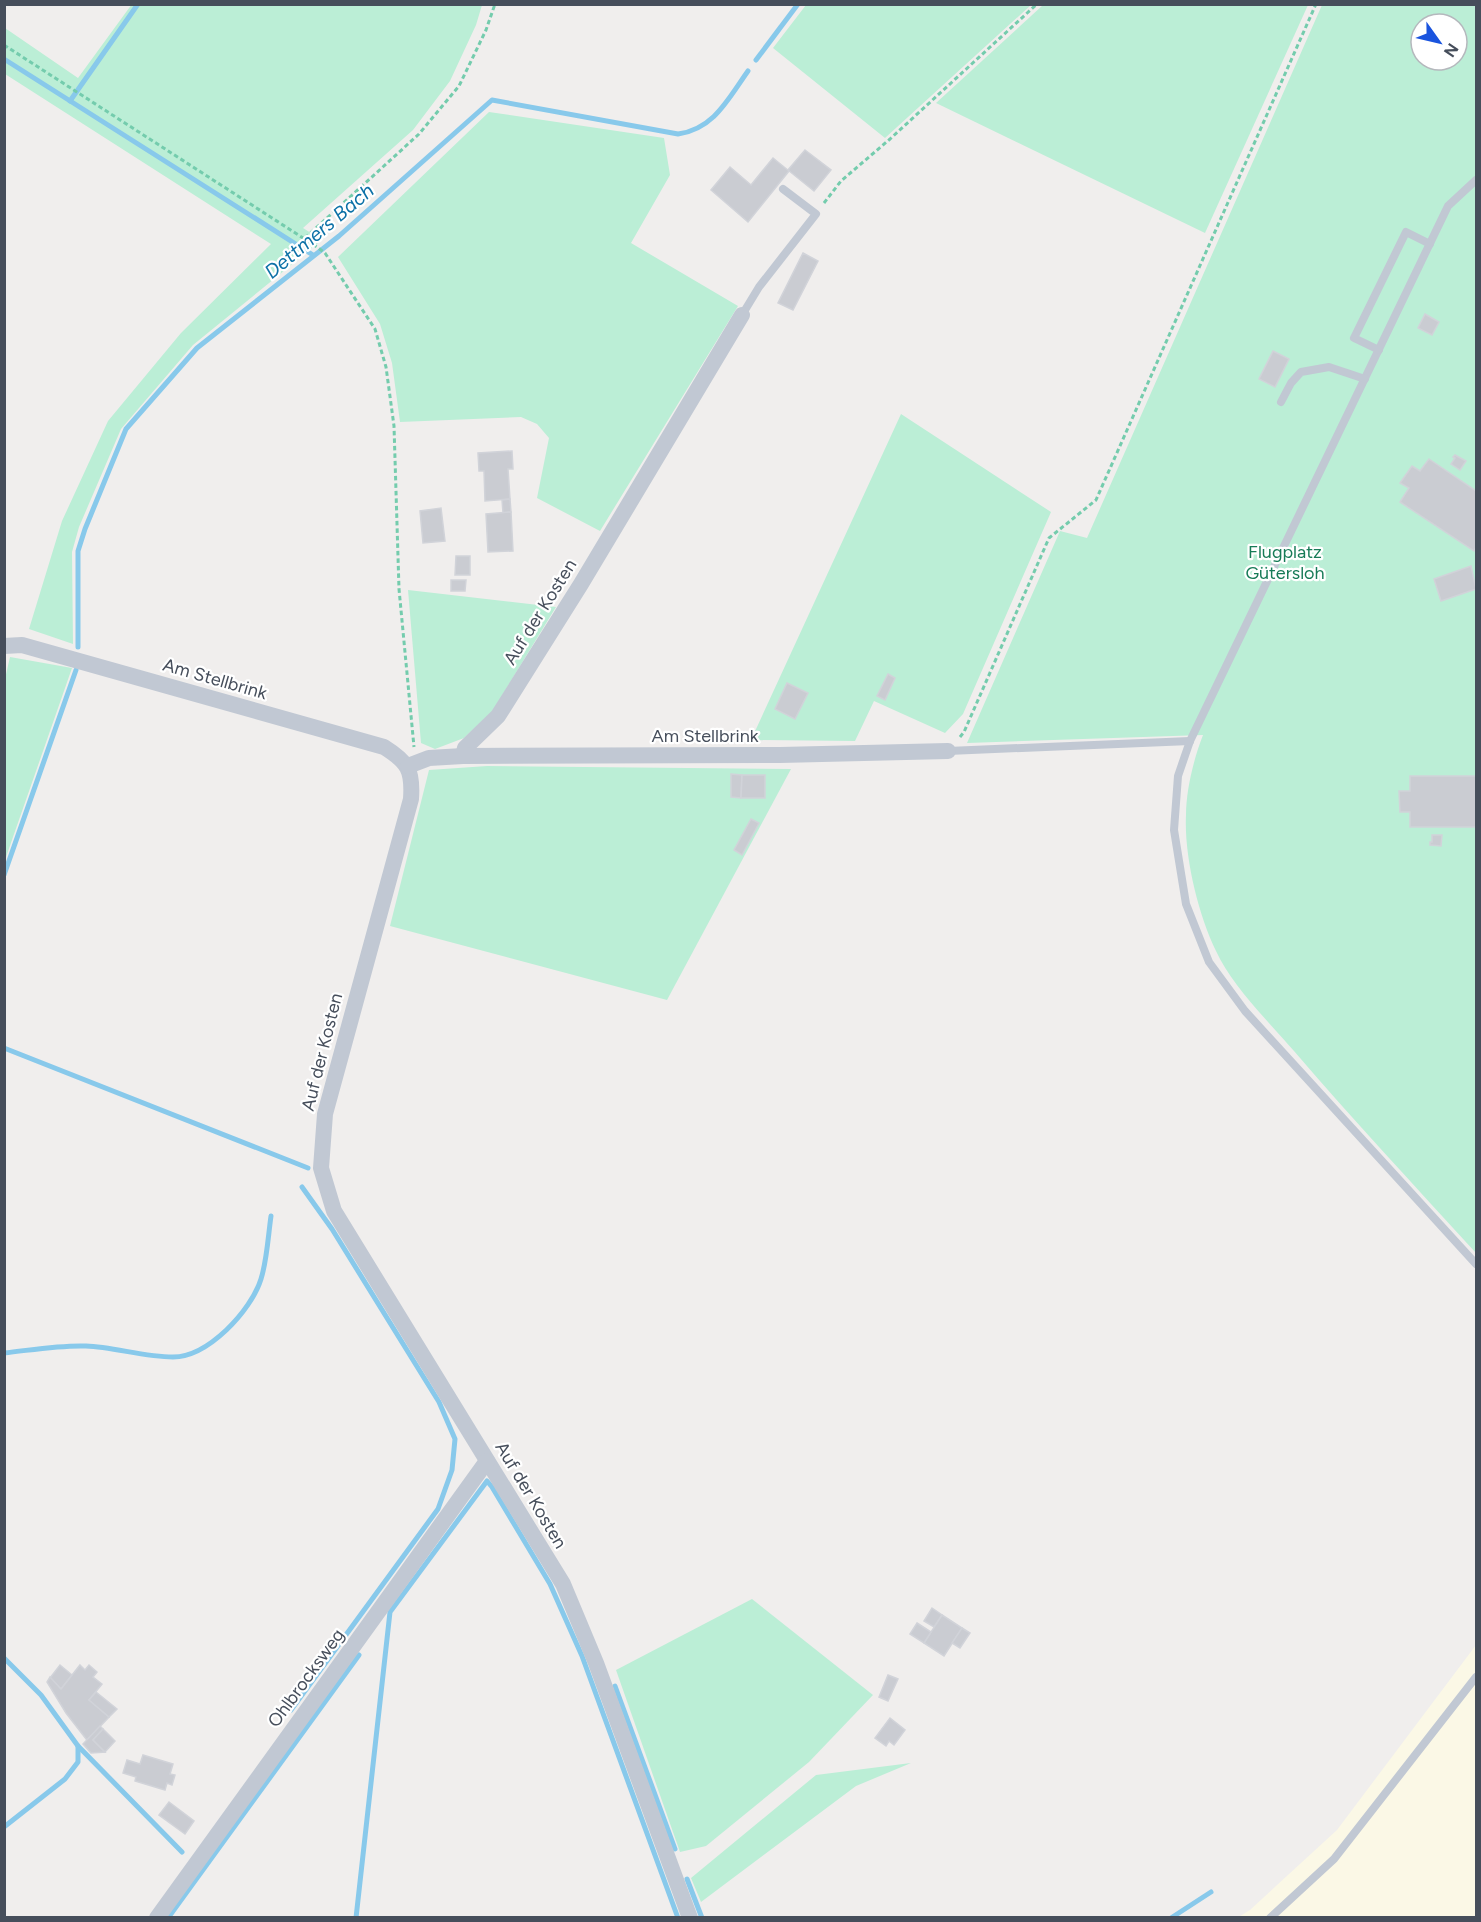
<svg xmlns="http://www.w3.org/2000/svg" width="1481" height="1922" font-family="Figtree,sans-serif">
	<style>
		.commercial { fill: #fbf8e6 }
		.green { fill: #bbeed6; fill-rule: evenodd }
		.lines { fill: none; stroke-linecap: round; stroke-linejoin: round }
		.stream { stroke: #88c9eb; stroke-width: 5 }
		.building { fill: #caccd2; stroke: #d1d3d9; stroke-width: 1.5 }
		.path { stroke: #74ccad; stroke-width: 3; stroke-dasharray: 4.5 3; stroke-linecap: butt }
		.lane { stroke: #c1c8d3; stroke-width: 8 }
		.street { stroke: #c1c8d3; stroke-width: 16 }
		.labels { text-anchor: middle; stroke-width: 4.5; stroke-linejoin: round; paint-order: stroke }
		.park-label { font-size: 18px; fill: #177b57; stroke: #fff }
		.street-label { font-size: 18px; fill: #464e5b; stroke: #fff }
		.water-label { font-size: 20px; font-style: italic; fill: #0d71a7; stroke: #fff }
	</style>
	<rect width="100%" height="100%" fill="#f0eeed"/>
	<polygon class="commercial" points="1476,1645 1476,1917 1237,1918 1250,1910 1337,1830"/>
	<g class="green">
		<polygon points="132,4 482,5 476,25 450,81 413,130 303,228 322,240 193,345 121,429 79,527 72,552 73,644 29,629 62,521 108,421 181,333 271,244 5,74 5,28 78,78"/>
		<polygon points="806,5 806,4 1031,5 885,138 773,48"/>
		<polygon points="1043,5 1308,5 1205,233 936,103"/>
		<path d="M1322,5h154v1248c-61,-67 -123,-133 -182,-202 -25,-29 -62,-65 -78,-100 -18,-37 -32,-95 -30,-136 0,-25 8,-57 17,-80l-236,8 93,-212 27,7zM1421,24h36v36h-36z"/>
		<polygon points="489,112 664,138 670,175 631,243 738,306 600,531 537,498 549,438 537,424 521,417 400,422 392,363 380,324 338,257"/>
		<polygon points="901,414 1051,512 963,714 945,733 874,701 855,741 751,740"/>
		<polygon points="408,590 556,607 492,712 464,738 435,749 421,743"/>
		<polygon points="10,657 72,668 5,860 4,683"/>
		<polygon points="487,766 791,769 667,1000 390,926 429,770"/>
		<polygon points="752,1599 873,1695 809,1762 706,1846 680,1852 616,1670"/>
		<polygon points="911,1763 856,1786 701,1902 691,1878 816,1775"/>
	</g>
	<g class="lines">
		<g class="stream">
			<polyline points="4,59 313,255"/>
			<polyline points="756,60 798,4"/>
			<polyline points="70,101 138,4"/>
			<path d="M78,647v-96l7,-22 41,-100 71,-81 142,-112 153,-136 186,34c36,-5 50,-35 70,-63"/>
			<polyline points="4,875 76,670"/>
			<polyline points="4,1048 308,1168"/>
			<path d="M4,1353c28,-3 55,-8 82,-7 28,1 58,11 87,11 35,0 78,-46 88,-78 6,-19 7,-42 10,-63"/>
			<polyline points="4,1658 41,1695 78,1746 78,1762 65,1779 4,1827"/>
			<polyline points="615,1686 675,1849"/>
			<polyline points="291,1710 438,1509 452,1470 455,1439 439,1402 332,1229 302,1187"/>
			<polyline points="78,1746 182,1852"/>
			<polyline points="687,1879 702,1918"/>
			<polyline points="168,1918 359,1655"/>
			<polyline points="356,1918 390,1612 487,1481 492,1487 550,1584 582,1656 678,1918"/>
			<polyline points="1171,1918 1211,1892"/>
		</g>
	</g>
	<g class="building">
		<polygon points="805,150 831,170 814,191 788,170"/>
		<polygon points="773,158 789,171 748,222 711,190 730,167 751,185"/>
		<polygon points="803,253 818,261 793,310 778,303"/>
		<polygon points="1425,314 1439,322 1432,335 1418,328"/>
		<polygon points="1273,351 1289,359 1275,387 1259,379"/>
		<polygon points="512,451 513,469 508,469 510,499 485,501 484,471 479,471 478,453"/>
		<polygon points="1455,455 1466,461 1460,470 1451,464 1455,458 1453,457"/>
		<polygon points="1429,459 1476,491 1476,547 1474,551 1400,502 1409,488 1400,483 1412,466 1420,471"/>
		<polygon points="510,499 511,512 503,513 502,500"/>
		<polygon points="441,508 445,541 423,543 420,511"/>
		<polygon points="511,512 513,551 488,552 486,514"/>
		<polygon points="456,556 470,556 470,575 455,575"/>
		<polygon points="1471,566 1476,589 1441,601 1434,579"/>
		<polygon points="451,580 466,580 465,591 451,591"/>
		<polygon points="888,674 895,678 885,700 877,696"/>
		<polygon points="787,683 808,693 795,719 775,709"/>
		<polygon points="731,774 742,775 741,798 731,797"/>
		<polygon points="742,775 765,775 765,798 741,798"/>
		<polygon points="1410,776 1476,776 1476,827 1410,827 1410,812 1400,812 1399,791 1410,791"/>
		<polygon points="751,819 759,823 742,855 734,850"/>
		<polygon points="1432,835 1442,835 1441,846 1430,845 1430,842 1432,842"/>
		<polygon points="932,1608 942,1615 934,1627 924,1621"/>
		<polygon points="942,1615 962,1628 944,1656 924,1643"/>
		<polygon points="917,1623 931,1632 924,1643 910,1634"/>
		<polygon points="962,1628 970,1633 960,1648 952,1643"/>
		<polygon points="60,1665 72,1675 61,1689 50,1678"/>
		<polygon points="80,1665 85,1670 89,1665 97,1672 93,1677 102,1684 89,1700 109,1717 87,1740 66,1713 47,1682 50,1677 61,1689"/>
		<polygon points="888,1675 898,1679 888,1701 879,1697"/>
		<polygon points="96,1692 117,1709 109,1717 89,1700"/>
		<polygon points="890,1718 905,1730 894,1745 889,1741 886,1746 875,1738"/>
		<polygon points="100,1726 103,1729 93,1740 105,1752 91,1753 83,1744"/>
		<polygon points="103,1729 115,1741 105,1752 93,1740"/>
		<polygon points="143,1755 173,1764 170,1774 175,1775 172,1785 167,1783 165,1790 135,1781 136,1777 123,1773 127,1760 140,1764"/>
		<polygon points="169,1802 194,1821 185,1834 159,1815"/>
	</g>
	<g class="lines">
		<g class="path">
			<polyline points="4,45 317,247 325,253 375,329 386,367 394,426 399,589 414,747"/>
			<polyline points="824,203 841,181 890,139 1037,4"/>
			<polyline points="305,238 419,134 459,86 486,30 495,4"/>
			<polyline points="960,737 964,732 1049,538 1096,500 1316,4"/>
		</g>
		<g class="lane">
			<polyline points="1476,180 1448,206 1190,741 1178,776 1174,830 1186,904 1209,962 1245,1011 1476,1264"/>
			<polyline points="742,315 759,287 816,214 783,189"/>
			<polyline points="1379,350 1354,338 1406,232 1430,244"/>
			<polyline points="1281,402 1291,383 1301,372 1329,367 1365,379"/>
			<polyline points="948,751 1190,741"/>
			<polyline points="1270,1918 1334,1859 1476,1677"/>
		</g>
		<g class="street">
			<path d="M4,646l18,-1 362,102c24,15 29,23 27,52l-86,315 -4,54 13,43 229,373 33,79 94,255"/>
			<polyline points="463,756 465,748 498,716 581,584 742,315"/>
			<polyline points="408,766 429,758 463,756 780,755 948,751"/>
			<polyline points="157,1918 487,1461"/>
		</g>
	</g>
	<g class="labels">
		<g class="park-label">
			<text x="1285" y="558">Flugplatz<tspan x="1285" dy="21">Gütersloh</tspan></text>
		</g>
		<g class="street-label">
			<text transform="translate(540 612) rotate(-58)" y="6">Auf der Kosten</text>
			<text transform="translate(215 679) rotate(16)" y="6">Am Stellbrink</text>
			<text x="705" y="742">Am Stellbrink</text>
			<text transform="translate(322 1052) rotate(-76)" y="6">Auf der Kosten</text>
			<text transform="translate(531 1495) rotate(59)" y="6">Auf der Kosten</text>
			<text transform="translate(306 1678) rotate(-54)" y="6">Ohlbrocksweg</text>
		</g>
		<g class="water-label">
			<text transform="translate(319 231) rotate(-40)" y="7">Dettmers Bach</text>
		</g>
	</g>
	<rect width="1481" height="1922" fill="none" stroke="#464e5b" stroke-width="12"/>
	<g transform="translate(1439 42) rotate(124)"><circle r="28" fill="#ffffff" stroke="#b5b8bd" stroke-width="1.5"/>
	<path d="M0-4.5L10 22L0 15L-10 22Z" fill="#1a54de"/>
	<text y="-9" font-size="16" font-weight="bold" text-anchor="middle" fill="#464e5b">N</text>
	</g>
</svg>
